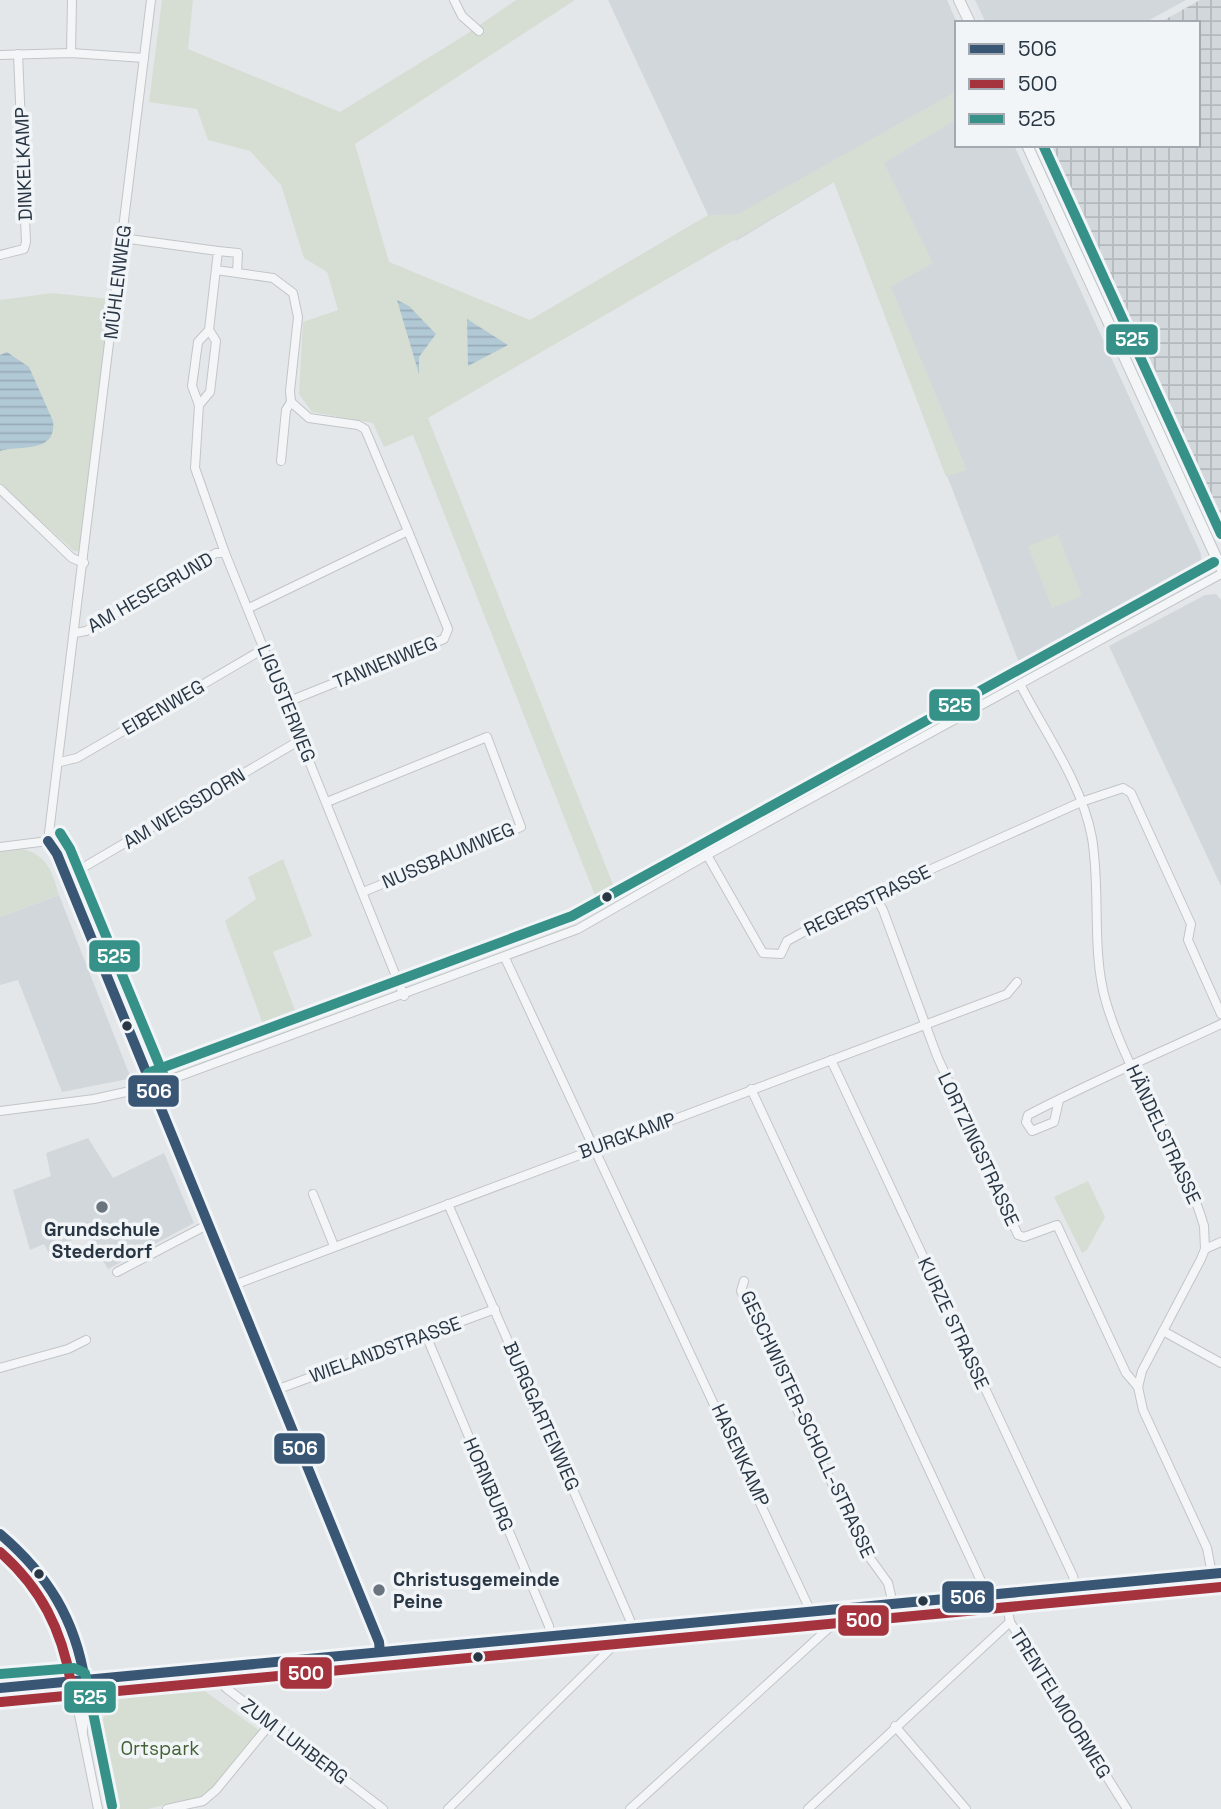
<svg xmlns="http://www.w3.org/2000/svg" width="1221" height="1809" font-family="'Space Grotesk',sans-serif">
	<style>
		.built { fill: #d2d7dc }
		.industrial { fill: url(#industrial-grid) }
		.green { fill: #d6ded4 }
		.water { fill: url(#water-rules) }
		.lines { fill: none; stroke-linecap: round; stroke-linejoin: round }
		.minor-casing { stroke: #c2c5c7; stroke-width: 10 }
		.tertiary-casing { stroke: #c2c5c7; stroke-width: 12 }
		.primary-casing { stroke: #c0c4c7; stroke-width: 15 }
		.minor { stroke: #f3f5f6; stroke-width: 8 }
		.tertiary { stroke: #f3f5f6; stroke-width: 10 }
		.primary { stroke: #f7f7f7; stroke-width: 12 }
		.bus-1-casing { stroke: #f2f5f8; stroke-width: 16 }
		.bus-2-casing { stroke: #f2f5f8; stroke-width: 16 }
		.bus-3-casing { stroke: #f2f5f8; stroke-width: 16 }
		.bus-1 { stroke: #395775; stroke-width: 10 }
		.bus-2 { stroke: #a4333e; stroke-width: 10 }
		.bus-3 { stroke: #369289; stroke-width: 10 }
		.bus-dot { fill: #293644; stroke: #f2f5f8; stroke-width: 2.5 }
		.poi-dot { fill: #6a747e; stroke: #f2f5f8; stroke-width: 2.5 }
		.labels { text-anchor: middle; stroke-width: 7; stroke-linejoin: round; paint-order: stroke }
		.street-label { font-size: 19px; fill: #293644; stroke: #f2f5f8 }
		.poi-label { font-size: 19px; font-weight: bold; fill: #293644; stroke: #f2f5f8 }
		.park-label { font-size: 19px; fill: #436135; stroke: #f2f5f8 }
		.line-badge { stroke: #f2f5f8; stroke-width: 2.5 }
		.badge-label { font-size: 19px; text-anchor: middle; font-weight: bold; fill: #fff }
	</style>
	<defs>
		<pattern id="industrial-grid" width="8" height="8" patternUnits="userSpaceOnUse" patternTransform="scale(1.75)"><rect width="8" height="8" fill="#d2d7dc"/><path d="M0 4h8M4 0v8" fill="none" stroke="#b4b9be"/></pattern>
		<pattern id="water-rules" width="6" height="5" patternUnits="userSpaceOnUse" patternTransform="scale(1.75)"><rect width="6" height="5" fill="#b1c8d5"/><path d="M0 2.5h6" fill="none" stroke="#98acb8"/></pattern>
	</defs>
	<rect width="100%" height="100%" fill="#e4e7e9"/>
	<g class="built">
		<polygon points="608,0 947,0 957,23 957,145 1014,145 1201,554 1202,565 1194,574 1023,673 834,182 736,241 708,215"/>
		<polygon points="975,0 1186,0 1144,23 986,23"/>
		<polygon points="1216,594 1221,600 1221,886 1109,646 1205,595"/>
		<polygon points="59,895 130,1076 128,1079 62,1092 18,980 0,985 0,917"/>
		<polygon points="88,1138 113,1178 164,1153 194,1223 108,1269 86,1232 49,1253 44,1244 30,1250 13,1190 51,1176 46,1153"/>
	</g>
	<polygon class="industrial" points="1200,0 1221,0 1221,540 1039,145 1198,145 1198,23 1159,23"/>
	<g class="green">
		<polygon points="162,0 193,0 188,49 340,112 462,37 516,0 575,0 355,144 389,262 530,320 708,215 738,214 957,91 957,119 884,163 933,263 891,287 967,470 946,477 834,182 428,418 618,897 600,908 413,435 384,447 373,423 312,412 299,394 303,322 338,310 327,272 304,258 281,185 250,151 208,140 197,109 149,102"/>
		<polygon points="52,293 110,299 79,551 74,551 0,485 0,300"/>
		<polygon points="1058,534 1082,596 1052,608 1028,546"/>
		<path d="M23,849c25,7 29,23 36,46l-59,22v-65z"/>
		<polygon points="283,859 312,936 273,952 300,1023 267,1035 225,921 256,899 248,877"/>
		<polygon points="1088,1181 1105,1217 1087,1250 1082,1253 1054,1197"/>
		<polygon points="195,1684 260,1731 207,1795 148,1809 108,1809 93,1734 116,1698"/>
	</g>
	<g class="water">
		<polygon points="397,300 409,306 436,334 419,357 419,374"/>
		<polygon points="467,319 508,345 468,366"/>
		<path d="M7,352l22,15 24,54c4,33 -34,24 -53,30v-96z"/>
	</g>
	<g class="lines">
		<g class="minor-casing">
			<g id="minor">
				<polyline points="151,0 48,841 57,854 379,1642 380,1652"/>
				<polyline points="454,0 462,16 479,31"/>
				<polyline points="71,53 72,0"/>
				<polyline points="0,55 71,53 144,58"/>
				<polyline points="122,238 218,251 209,330 198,342 192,386 199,405 195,468 225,553 404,996"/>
				<polyline points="218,251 238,253 237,272"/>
				<polyline points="0,255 24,249 26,242 18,54"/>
				<polyline points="216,270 273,278 293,293 298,317 290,391 291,402 309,418 358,425 365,429 408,531"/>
				<polyline points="199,405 210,392 216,341 209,330"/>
				<polyline points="281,461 286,410 291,402"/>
				<polyline points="0,489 72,558 84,563"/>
				<polyline points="249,608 408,531 448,629 444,639 287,702"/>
				<polyline points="75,633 86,631 216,553 225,553"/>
				<path d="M1020,684c25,49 62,99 72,154 9,53 -1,113 14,164 23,78 75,146 98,224l1,23 -4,10 -59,112 -4,16 5,23 64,138 5,26"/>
				<polyline points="60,762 77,758 265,648"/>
				<polyline points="327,802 487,737 521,827 363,892"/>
				<polyline points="0,847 48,841"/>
				<polyline points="707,855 763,953 781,954 787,941 858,902 1081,802 1123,788 1131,793 1191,924 1188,940 1221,1014"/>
				<polyline points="67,877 302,739"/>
				<polyline points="874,894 883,910 937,1056 1018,1235 1024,1237 1057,1225 1126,1373 1138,1387"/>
				<polyline points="505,958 811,1612"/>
				<polyline points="831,1060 1073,1576 1075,1587"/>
				<polyline points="751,1089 981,1581 984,1595"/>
				<path d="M1059,1100l-5,22 -22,9 -6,-9 2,-7c63,-33 129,-61 193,-91"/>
				<polyline points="0,1111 94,1099 153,1086 578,929 707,855 1221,574"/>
				<polyline points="313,1194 334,1246"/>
				<polyline points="448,1204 634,1629"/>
				<polyline points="1205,1249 1221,1242"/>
				<polyline points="117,1272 209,1224"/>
				<polyline points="744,1281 741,1291 862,1547 888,1583 893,1604"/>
				<polyline points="234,1285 1007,994 1017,982"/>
				<polyline points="1163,1331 1221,1363"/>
				<polyline points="425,1333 549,1626 550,1636"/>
				<polyline points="0,1368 68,1349 86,1340"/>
				<polyline points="276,1390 495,1309"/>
				<path d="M0,1534c63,50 95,114 83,196"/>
				<polyline points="1005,1594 1010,1622 1127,1809"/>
				<polyline points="73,1638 77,1705 98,1809"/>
				<polyline points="215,1667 217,1679 226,1688 383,1809"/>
				<polyline points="895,1726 966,1809"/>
				<polyline points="167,1809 203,1801 216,1790 271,1723"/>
				<polyline points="448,1809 613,1646 618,1630"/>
				<polyline points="630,1809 831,1626 838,1610"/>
				<polyline points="808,1809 1010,1622"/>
			</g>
		</g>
		<g class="tertiary-casing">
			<g id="tertiary">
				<polyline points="959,0 970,23"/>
				<polyline points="1027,145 1221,568"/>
			</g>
		</g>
		<g class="primary-casing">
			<polyline id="primary" points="0,1688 1221,1573"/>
		</g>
		<use href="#minor" class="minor"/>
		<use href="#tertiary" class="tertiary"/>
		<use href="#primary" class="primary"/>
		<g class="bus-1-casing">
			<g id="bus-1">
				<polyline points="48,841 57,854 379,1642 380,1652"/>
				<path d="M0,1534c48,41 75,85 85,147"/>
				<polyline points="0,1688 1221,1573"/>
			</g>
		</g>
		<g class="bus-2-casing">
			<g id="bus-2">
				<path d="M0,1552c41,36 62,78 71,131"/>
				<polyline points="1,1702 1221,1587"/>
			</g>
		</g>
		<g class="bus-3-casing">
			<g id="bus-3">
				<polyline points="1043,145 1221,534"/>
				<polyline points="60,833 70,849 166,1081"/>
				<polyline points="148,1073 572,916 1214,562"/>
				<polyline points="0,1674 74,1668 85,1673 112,1806"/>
			</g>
		</g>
		<use href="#bus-1" class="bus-1"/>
		<use href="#bus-2" class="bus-2"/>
		<use href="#bus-3" class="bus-3"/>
	</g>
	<g class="bus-dot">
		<circle cx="607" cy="897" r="6"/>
		<circle cx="127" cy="1026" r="6"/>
		<circle cx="39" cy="1574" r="6"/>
		<circle cx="923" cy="1601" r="6"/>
		<circle cx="478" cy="1657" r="6"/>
	</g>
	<g class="poi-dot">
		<circle cx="102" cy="1207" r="7"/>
		<circle cx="379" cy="1590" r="7"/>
	</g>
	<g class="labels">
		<g class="street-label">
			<text transform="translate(23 164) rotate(-92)" y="7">DINKELKAMP</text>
			<text transform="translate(117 282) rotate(-83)" y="7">MÜHLENWEG</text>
			<text transform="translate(150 592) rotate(-30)" y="7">AM HESEGRUND</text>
			<text transform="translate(385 662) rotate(-22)" y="7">TANNENWEG</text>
			<text transform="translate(287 703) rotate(68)" y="7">LIGUSTERWEG</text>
			<text transform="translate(163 707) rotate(-30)" y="7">EIBENWEG</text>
			<text transform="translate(184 808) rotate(-31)" y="7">AM WEISSDORN</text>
			<text transform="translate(448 855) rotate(-23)" y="7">NUSSBAUMWEG</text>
			<text transform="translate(867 900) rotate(-26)" y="7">REGERSTRASSE</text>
			<text transform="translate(1164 1134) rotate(65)" y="7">HÄNDELSTRASSE</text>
			<text transform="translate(627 1135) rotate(-20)" y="7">BURGKAMP</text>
			<text transform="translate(979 1149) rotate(65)" y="7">LORTZINGSTRASSE</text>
			<text transform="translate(954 1323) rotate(65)" y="7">KURZE STRASSE</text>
			<text transform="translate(385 1349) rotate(-20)" y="7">WIELANDSTRASSE</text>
			<text transform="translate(542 1416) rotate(66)" y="7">BURGGARTENWEG</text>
			<text transform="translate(808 1424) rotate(65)" y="7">GESCHWISTER-SCHOLL-STRASSE</text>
			<text transform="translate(741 1455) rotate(65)" y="7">HASENKAMP</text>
			<text transform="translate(489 1484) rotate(67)" y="7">HORNBURG</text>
			<text transform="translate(1061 1703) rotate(58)" y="7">TRENTELMOORWEG</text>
			<text transform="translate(295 1741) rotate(37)" y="7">ZUM LUHBERG</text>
		</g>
		<g class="poi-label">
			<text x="102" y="1236">Grundschule<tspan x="102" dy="22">Stederdorf</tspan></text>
			<text x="393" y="1586" text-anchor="start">Christusgemeinde<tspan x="393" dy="22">Peine</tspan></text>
		</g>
		<g class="park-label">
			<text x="160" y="1755">Ortspark</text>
		</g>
	</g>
	<g class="line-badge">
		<rect x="1105" y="323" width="54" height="33" rx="7" fill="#369289"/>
		<rect x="928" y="688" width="53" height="34" rx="7" fill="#369289"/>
		<rect x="88" y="939" width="53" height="34" rx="7" fill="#369289"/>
		<rect x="127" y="1074" width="53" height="34" rx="7" fill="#395775"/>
		<rect x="273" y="1432" width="53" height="33" rx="7" fill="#395775"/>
		<rect x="941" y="1580" width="54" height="34" rx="7" fill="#395775"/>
		<rect x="837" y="1604" width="53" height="33" rx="7" fill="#a4333e"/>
		<rect x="279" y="1656" width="54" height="34" rx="7" fill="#a4333e"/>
		<rect x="63" y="1680" width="54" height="34" rx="7" fill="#369289"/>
	</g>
	<g class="badge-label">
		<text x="1132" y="346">525</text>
		<text x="955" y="712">525</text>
		<text x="114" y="963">525</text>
		<text x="154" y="1098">506</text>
		<text x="300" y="1455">506</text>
		<text x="968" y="1604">506</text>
		<text x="864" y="1627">500</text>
		<text x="306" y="1680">500</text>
		<text x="90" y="1704">525</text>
	</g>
	<rect x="955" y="21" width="245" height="126" fill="#f2f5f8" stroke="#a2a9b0" stroke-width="2"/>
	<rect x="969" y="44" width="35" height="10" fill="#395775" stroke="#a2a9b0" stroke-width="2"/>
	<text x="1018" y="56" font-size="21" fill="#293644">506</text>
	<rect x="969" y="79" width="35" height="10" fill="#a4333e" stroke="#a2a9b0" stroke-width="2"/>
	<text x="1018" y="91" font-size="21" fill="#293644">500</text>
	<rect x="969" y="114" width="35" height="10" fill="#369289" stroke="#a2a9b0" stroke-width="2"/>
	<text x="1018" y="126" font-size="21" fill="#293644">525</text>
</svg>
